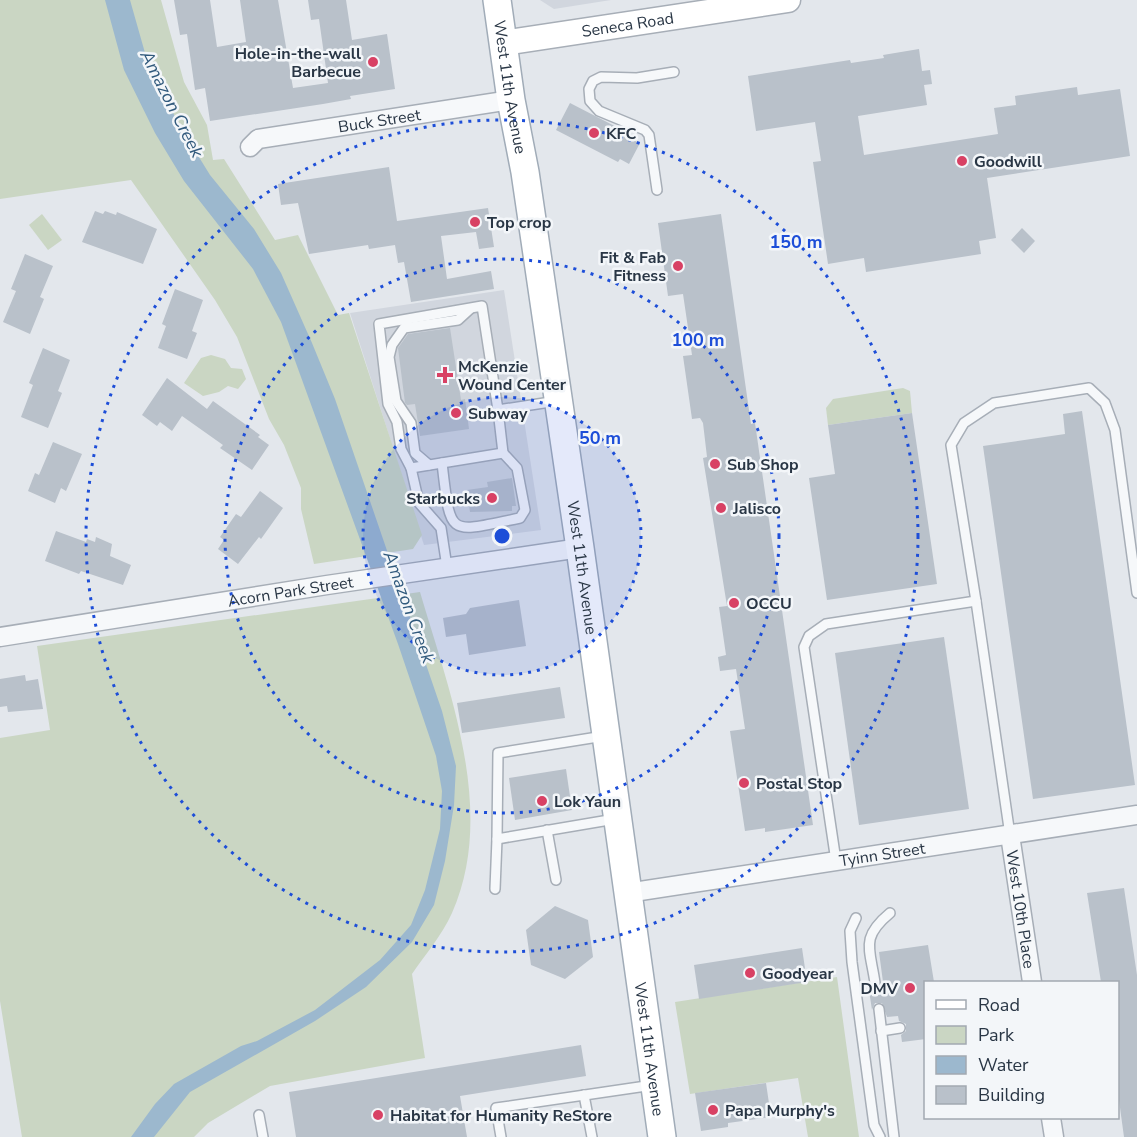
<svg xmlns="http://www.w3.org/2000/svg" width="1137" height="1137" font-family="'Nunito Sans',sans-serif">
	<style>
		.built { fill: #d1d6de }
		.green { fill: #cad6c3 }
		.water { fill: #9cb8ce }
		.building { fill: #b9c1ca }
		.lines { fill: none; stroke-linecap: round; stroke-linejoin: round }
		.service-casing { stroke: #a7aeb7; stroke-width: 12 }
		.minor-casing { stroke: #a7aeb7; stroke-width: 21 }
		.secondary-casing { stroke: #a7aeb7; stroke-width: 27 }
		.primary-casing { stroke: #a1acb8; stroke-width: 30 }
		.service { stroke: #f6f8fa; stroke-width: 9 }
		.minor { stroke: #f6f8fa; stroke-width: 18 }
		.secondary { stroke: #fff; stroke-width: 24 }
		.primary { stroke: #fff; stroke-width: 27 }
		.ring { fill: none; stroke: #1d4ed8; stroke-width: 3; stroke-dasharray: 3 6 }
		.poi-dot { fill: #d84164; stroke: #f3f6f9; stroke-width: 2 }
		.labels { text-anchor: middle; stroke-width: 5; stroke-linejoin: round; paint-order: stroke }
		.street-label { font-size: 16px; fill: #293645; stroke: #f3f6f9 }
		.poi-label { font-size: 16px; font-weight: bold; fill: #293645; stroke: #f3f6f9; text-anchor: start }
		.water-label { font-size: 18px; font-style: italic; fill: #30597c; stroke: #f3f6f9 }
		.centre { fill: #1d4ed8; stroke: #f3f6f9; stroke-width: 3 }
		.ring-label { font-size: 18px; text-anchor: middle; font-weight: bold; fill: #1d4ed8; stroke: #f3f6f9; stroke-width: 5; stroke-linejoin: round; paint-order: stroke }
	</style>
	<rect width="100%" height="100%" fill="#e3e7ec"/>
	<g class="built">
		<polygon points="540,0 611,0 554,9"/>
		<polygon points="504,290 541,530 424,545 350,313"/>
	</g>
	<g class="green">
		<polygon points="0,0 161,0 184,82 207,125 213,160 224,159 275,240 298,235 338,315 349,313 422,535 413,549 314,564 301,509 301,488 284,445 269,419 237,337 215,300 131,180 0,199"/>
		<polygon points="42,214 62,240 48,250 29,225"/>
		<polygon points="211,355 225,359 231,368 242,369 246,379 238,389 228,386 219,392 203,396 184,383 201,358"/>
		<polygon points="903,388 910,391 912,413 828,425 826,408 833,399"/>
		<path d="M420,592c29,99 77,220 32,321 -10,22 -27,42 -40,61l13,84 -155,28 -62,37 -14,14h-172l-22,-136v-263l50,-8 -13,-84z"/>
		<polygon points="837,977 859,1137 808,1137 798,1078 690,1094 675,1002"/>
	</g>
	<polygon class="water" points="105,0 130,0 149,67 181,128 210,175 254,229 281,273 312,343 335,399 442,711 456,766 454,805 445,861 434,905 412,942 366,987 315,1021 190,1092 154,1137 131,1137 155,1104 174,1084 241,1046 257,1041 315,1010 380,960 411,925 425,890 440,829 442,791 436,756 398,644 281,322 253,269 184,181 155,133 124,70"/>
	<g class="building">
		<polygon points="174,0 210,0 217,47 246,42 240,0 278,0 293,88 328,83 319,19 311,20 308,0 346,0 352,40 387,34 395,89 350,96 351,99 323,104 210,121 205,88 195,90 187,34 180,35"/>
		<polygon points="919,49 922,71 930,70 932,84 924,85 927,105 858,116 864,155 998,134 994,108 1016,105 1015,96 1077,87 1078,95 1120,89 1130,156 987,178 996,238 979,241 981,254 866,272 864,258 828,264 813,162 821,161 815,122 756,131 748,76 850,60 851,63 884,58 883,55"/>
		<polygon points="570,103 632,135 630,139 640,143 629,164 620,159 618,162 556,130"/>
		<polygon points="389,167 397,221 488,208 494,247 479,249 476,232 441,236 447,279 491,271 494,289 411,302 404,262 398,263 395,245 369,249 368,245 309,254 298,203 281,205 278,184"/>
		<polygon points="95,211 103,214 105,211 116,215 117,212 157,229 143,264 82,242"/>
		<polygon points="721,214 751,424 755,423 813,825 765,832 765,828 745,831 730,731 745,729 736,669 720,671 718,657 726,655 719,607 727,606 703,458 707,457 703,423 700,418 692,419 683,356 692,355 683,294 668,296 658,223"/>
		<polygon points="1022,228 1035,241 1024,253 1011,240"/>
		<polygon points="25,254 53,266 40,297 44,299 30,334 3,322 16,291 11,289"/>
		<polygon points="175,289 203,300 192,331 197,333 187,359 158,348 166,326 162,324"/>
		<polygon points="450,328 461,400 465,399 469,429 420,436 415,404 407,405 405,403 398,348 408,334"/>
		<polygon points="43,348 70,360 58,391 62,393 48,428 21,417 33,385 29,383"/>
		<polygon points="167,378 207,409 213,401 260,435 258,437 269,445 252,470 220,448 223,445 182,416 172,431 160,422 157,426 142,415"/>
		<polygon points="1082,411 1135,785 1033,799 983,446 1065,434 1063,414"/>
		<polygon points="912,413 937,584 827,600 809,478 835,474 828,425"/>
		<polygon points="53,442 82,454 66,491 61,488 55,503 28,491 35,473 39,475"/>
		<polygon points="512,478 516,506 512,506 512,511 470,512 467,490 488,487 487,482"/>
		<polygon points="260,491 283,508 261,539 259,537 238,564 218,549 224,540 220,537 236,514 241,517"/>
		<polygon points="56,531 86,542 87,539 95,542 96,537 112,544 110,556 131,565 123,585 81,571 79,574 45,561"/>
		<polygon points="519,600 526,646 469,655 466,634 446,637 443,618 466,614 470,608"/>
		<polygon points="944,637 969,809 859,825 835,653"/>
		<polygon points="25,675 26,681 38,679 43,709 8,712 7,706 0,707 0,679"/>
		<polygon points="560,687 565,718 462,733 457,703"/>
		<polygon points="566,769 572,810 515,820 509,778"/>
		<polygon points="1124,888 1137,975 1137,1137 1124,1137 1118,1093 1118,982 1101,982 1087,893"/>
		<polygon points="555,906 588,920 593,957 565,979 531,965 526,930"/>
		<polygon points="928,945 934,982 926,982 926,1039 902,1042 901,1035 906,1031 906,1024 899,1021 898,1016 887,1017 882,1003 875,1003 872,1010 868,984 876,990 883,982 879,952"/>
		<polygon points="802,948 807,982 699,999 694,965"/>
		<polygon points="581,1045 586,1076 460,1096 467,1137 296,1137 289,1092"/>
		<polygon points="766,1083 771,1117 728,1123 728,1127 701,1131 695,1093"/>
	</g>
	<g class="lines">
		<g class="service-casing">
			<g id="service">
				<polyline points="657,190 649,135 645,130 599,111 590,101 589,89 593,81 601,77 637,78 674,72"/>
				<path d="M442,463c9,76 5,70 78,55l5,-8 -8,-42 -14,-15"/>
				<polyline points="429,465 415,453 411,423 396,401 389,357 392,345 404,328 458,320 470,309"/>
				<polyline points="411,468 401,449 397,422 388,404 379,324 482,306 498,410 557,401"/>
				<polyline points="447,567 441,528 419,503 411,468 503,453 498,410"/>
				<polyline points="976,601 951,445 964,423 994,403 1089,388 1105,403 1115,430 1137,593"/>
				<polyline points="604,736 498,753 497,839 615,819"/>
				<polyline points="547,830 556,880"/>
				<polyline points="836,861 804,647 809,636 826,624 976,601 1010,835"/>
				<polyline points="495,889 497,839"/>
				<polyline points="856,918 850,931 852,962 874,1125 880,1137"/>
				<path d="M875,983c-5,-35 -15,-45 15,-70"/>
				<polyline points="879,1009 894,1137"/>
				<polyline points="881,1031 900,1028"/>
				<polyline points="584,1095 592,1137"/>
				<polyline points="259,1115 263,1137"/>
				<polyline points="501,1137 496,1108 653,1085"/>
			</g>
		</g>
		<g class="minor-casing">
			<g id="minor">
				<path id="s1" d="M250,147l8,-8 253,-39"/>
				<path id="s2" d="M0,637l327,-52 253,-37"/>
				<path id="s3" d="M1010,835l22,147"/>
				<path id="s4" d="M627,893l510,-78"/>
				<polyline points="1051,1118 1054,1137"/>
			</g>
		</g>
		<g class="secondary-casing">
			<g id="secondary">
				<path id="s5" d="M503,43l285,-43"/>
			</g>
		</g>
		<g class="primary-casing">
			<g id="primary">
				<path id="s6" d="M497,0l14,100 14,72 55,376 82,589"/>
			</g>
		</g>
		<use href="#service" class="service"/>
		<use href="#minor" class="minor"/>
		<use href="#secondary" class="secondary"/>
		<use href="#primary" class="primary"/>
	</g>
	<circle cx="502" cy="536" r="139" fill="#1d4ed8" fill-opacity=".12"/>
	<g class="ring">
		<circle cx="502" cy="536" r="139"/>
		<circle cx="502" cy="536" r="277"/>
		<circle cx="502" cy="536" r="416"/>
	</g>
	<g class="poi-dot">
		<circle cx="373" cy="62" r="6"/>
		<circle cx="594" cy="133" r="6"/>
		<circle cx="962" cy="161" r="6"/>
		<circle cx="475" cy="222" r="6"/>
		<circle cx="678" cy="266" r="6"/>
		<path d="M442 366h6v6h6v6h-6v6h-6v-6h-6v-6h6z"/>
		<circle cx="456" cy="413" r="6"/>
		<circle cx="715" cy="464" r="6"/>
		<circle cx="492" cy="498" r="6"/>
		<circle cx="721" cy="508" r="6"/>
		<circle cx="734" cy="603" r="6"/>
		<circle cx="744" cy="783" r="6"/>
		<circle cx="542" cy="801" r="6"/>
		<circle cx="750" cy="973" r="6"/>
		<circle cx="910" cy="988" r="6"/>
		<circle cx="713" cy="1110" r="6"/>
		<circle cx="378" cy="1115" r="6"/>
	</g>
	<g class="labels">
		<g class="street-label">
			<text dy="6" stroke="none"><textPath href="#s5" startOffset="126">Seneca Road</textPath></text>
			<text dy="6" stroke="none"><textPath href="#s6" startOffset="88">West 11th Avenue</textPath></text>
			<text dy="6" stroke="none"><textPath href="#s1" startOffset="134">Buck Street</textPath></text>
			<text dy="6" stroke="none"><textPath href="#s6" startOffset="574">West 11th Avenue</textPath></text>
			<text dy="6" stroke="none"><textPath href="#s2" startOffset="294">Acorn Park Street</textPath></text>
			<text dy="6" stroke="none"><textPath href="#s4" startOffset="258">Tyinn Street</textPath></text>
			<text dy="6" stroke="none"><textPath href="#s3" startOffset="75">West 10th Place</textPath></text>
			<text dy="6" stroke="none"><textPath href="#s6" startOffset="1060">West 11th Avenue</textPath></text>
		</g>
		<g class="poi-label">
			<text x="361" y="59" text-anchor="end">Hole-in-the-wall<tspan x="361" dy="18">Barbecue</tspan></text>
			<text x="606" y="139">KFC</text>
			<text x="974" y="167">Goodwill</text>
			<text x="487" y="228">Top crop</text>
			<text x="666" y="263" text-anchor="end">Fit &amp; Fab<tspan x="666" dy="18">Fitness</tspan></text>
			<text x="458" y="372">McKenzie<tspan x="458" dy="18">Wound Center</tspan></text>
			<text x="468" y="419">Subway</text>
			<text x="727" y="470">Sub Shop</text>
			<text x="480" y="504" text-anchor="end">Starbucks</text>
			<text x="733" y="514">Jalisco</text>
			<text x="746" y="609">OCCU</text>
			<text x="756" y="789">Postal Stop</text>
			<text x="554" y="807">Lok Yaun</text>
			<text x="762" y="979">Goodyear</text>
			<text x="898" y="994" text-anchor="end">DMV</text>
			<text x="725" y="1116">Papa Murphy's</text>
			<text x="390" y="1121">Habitat for Humanity ReStore</text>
		</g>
		<g class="water-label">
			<text transform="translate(172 104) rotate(63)" y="6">Amazon Creek</text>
			<text transform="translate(409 607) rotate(70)" y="6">Amazon Creek</text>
		</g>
	</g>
	<circle cx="502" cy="536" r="9" class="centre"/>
	<g class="ring-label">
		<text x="796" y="248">150 m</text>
		<text x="698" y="346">100 m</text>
		<text x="600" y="444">50 m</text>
	</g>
	<rect x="924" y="981" width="195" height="138" fill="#f3f6f9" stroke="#a2a9b1" stroke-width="1.5"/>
	<rect x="936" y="1000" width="30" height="9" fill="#ffffff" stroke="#a2a9b1" stroke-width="1.5"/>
	<text x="978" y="1011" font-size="18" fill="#293645">Road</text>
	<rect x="936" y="1026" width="30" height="18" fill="#cad6c3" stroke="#a2a9b1" stroke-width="1.5"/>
	<text x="978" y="1041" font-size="18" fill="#293645">Park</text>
	<rect x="936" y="1056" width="30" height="18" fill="#9cb8ce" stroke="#a2a9b1" stroke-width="1.5"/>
	<text x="978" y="1071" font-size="18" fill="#293645">Water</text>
	<rect x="936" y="1086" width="30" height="18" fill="#b9c1ca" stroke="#a2a9b1" stroke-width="1.5"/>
	<text x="978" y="1101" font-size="18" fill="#293645">Building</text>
</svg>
